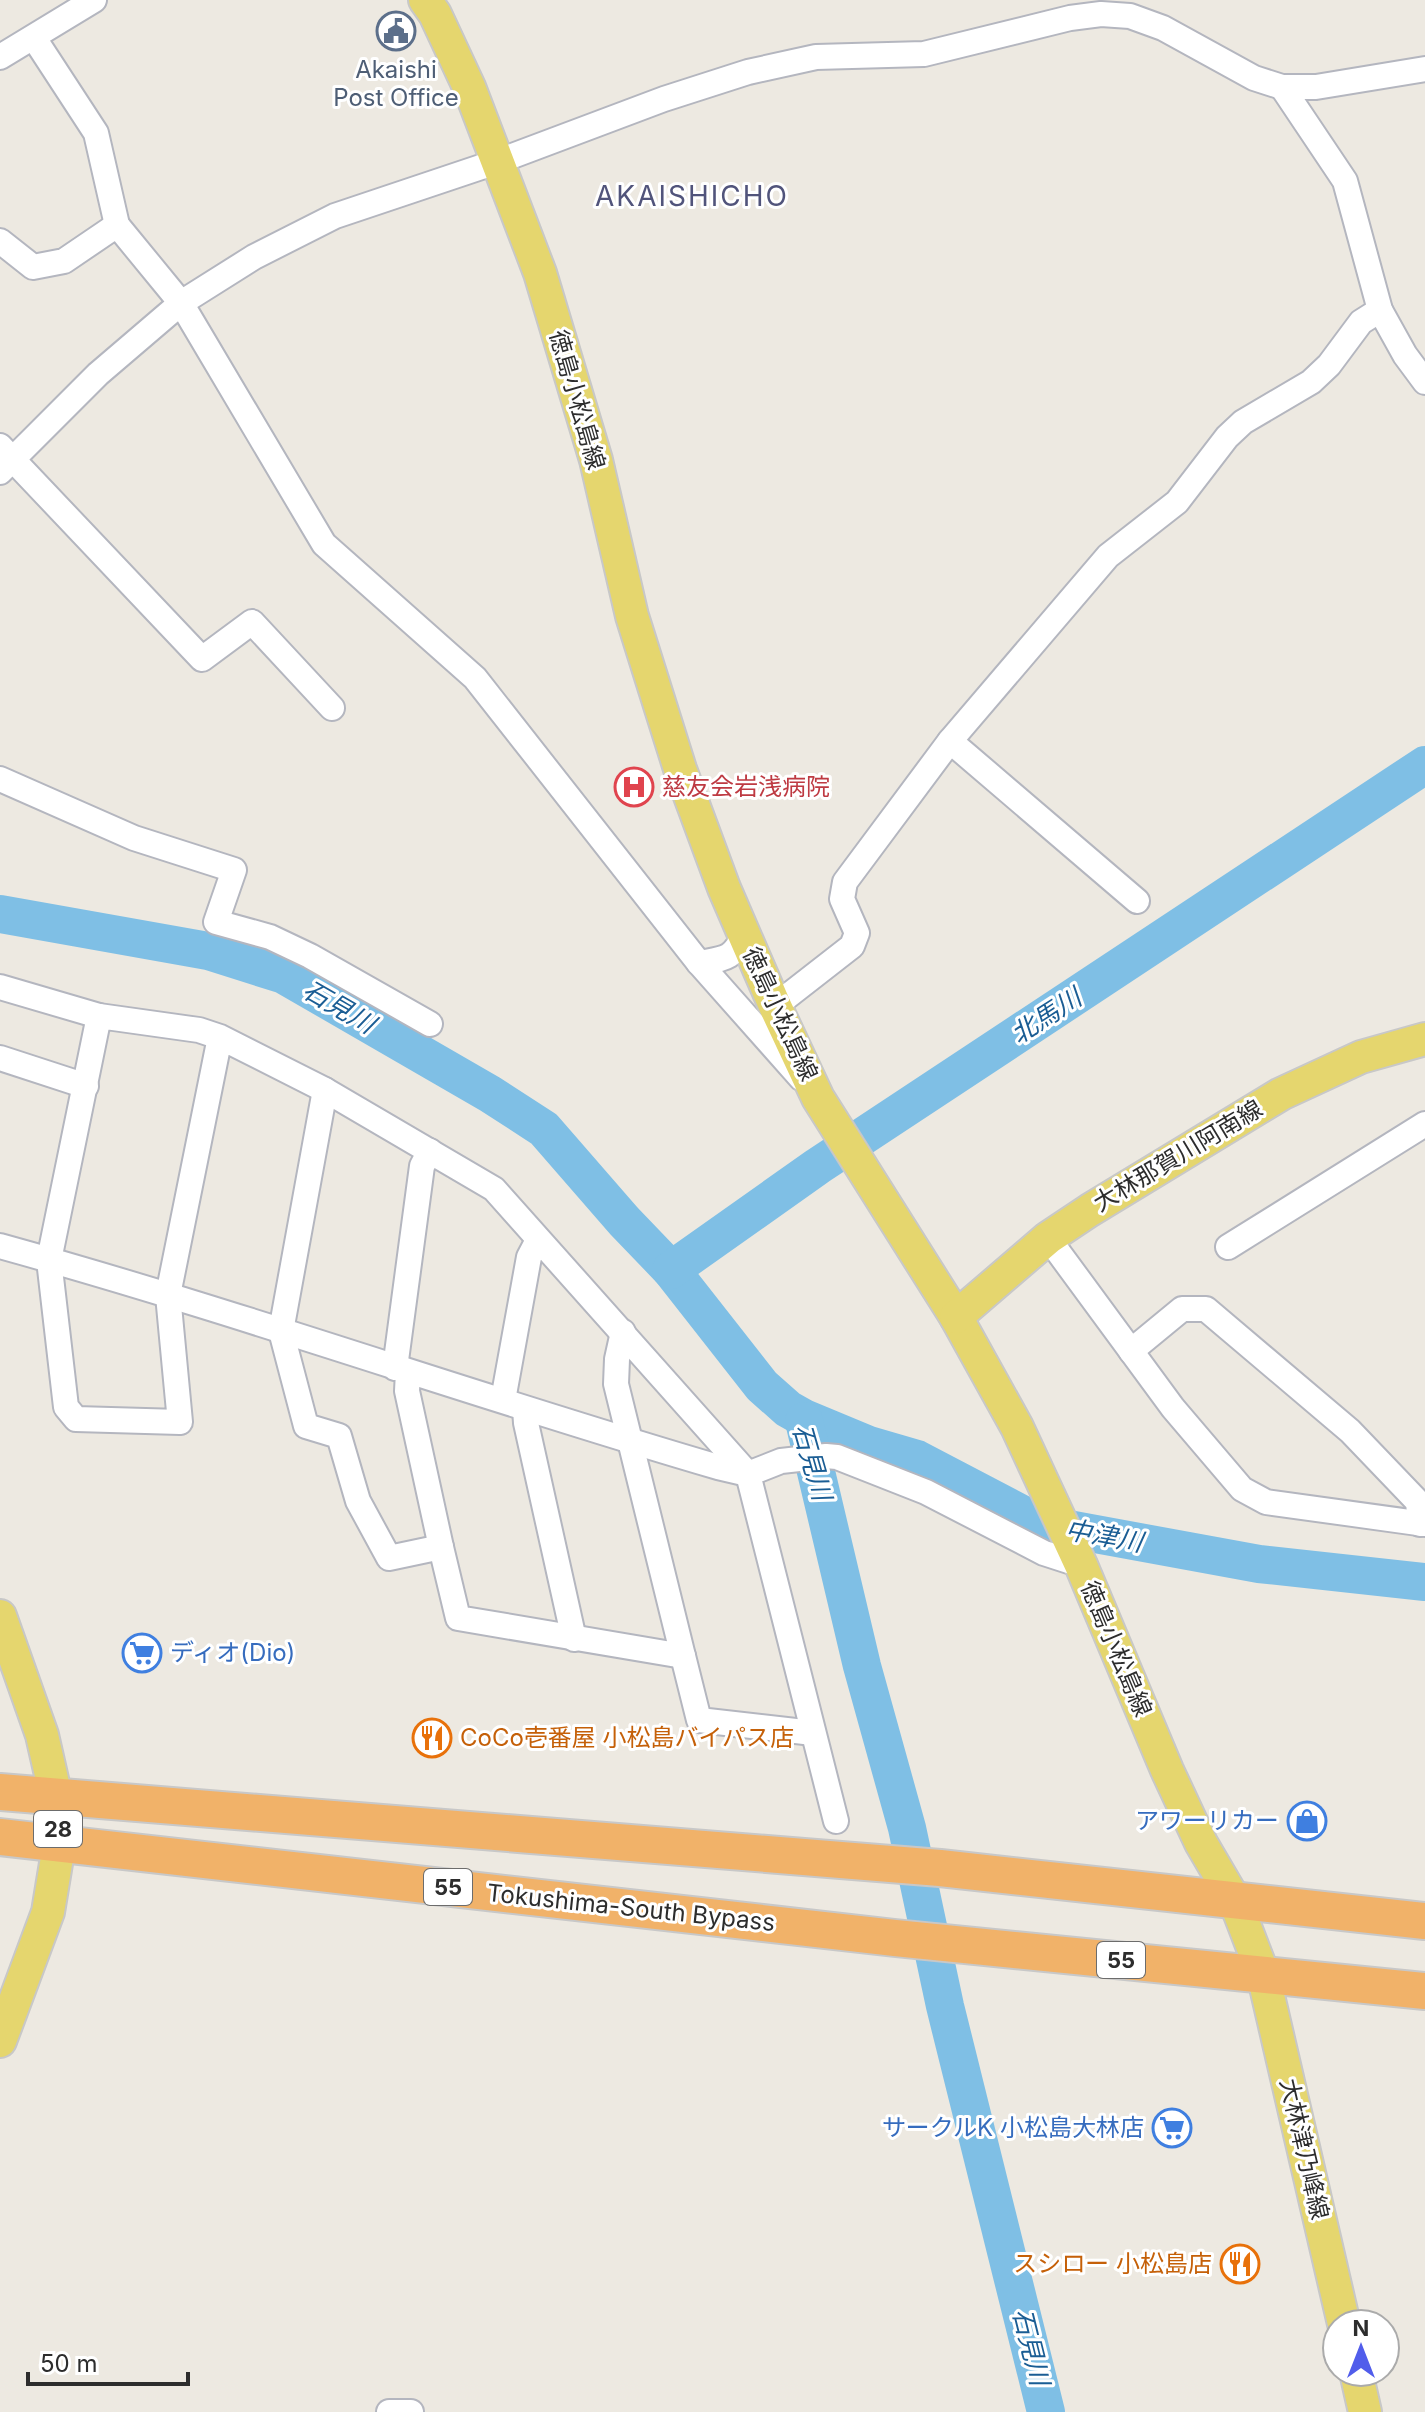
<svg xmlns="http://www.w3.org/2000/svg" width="1425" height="2412" font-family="Inter,'Noto Sans JP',sans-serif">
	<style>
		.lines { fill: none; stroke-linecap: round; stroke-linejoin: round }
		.river { stroke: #7fbfe5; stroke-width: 38 }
		.minor-casing { stroke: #b4b6bf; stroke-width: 28 }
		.major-casing { stroke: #c8c8c8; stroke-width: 36 }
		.highway-casing { stroke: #c8c8c8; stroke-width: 40 }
		.minor { stroke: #fff; stroke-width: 24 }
		.major { stroke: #e5d66e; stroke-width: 32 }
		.highway { stroke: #f1b269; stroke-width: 36 }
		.labels { text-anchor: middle; stroke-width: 6; stroke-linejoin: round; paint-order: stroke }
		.shield { fill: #fff; stroke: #6c6c6c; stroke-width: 2 }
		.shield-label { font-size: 22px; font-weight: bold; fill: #2d2d2d }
		.service-label { font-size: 24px; fill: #4e5e75; stroke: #fff }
		.street-label { font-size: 24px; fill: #2d2d2d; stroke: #fff }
		.health-label { font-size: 24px; fill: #be3a42; stroke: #fff; text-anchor: start }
		.shop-label { font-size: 24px; fill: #366cbe; stroke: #fff; text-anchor: end }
		.food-label { font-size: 24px; fill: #c56008; stroke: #fff; text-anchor: start }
		.water-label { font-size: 26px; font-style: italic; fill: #1a5d94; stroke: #fff }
		.quarter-label { font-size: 28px; letter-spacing: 2px; fill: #51547b; stroke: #fff }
	</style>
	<rect width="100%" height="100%" fill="#ede9e1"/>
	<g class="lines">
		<g class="river">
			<polyline points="0,914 208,951 284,975 490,1094 544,1129 624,1221 671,1270 762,1386 788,1409 804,1418 869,1445 917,1459 1041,1524 1259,1564 1425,1582"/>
			<polyline points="671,1270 818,1166 1425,765"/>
			<polyline points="804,1421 862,1666 907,1828 945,2006 1046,2412"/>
		</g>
		<g class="minor-casing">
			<g id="minor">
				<polyline points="34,38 96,133 117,225"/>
				<polyline points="0,57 94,0"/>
				<polyline points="1282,87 1345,181 1380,310 1405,355 1425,382"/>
				<polyline points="0,241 33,267 64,261 117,225 181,303 324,544 475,678 699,963 801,1078"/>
				<polyline points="0,446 202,659 252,622 332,708"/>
				<polyline points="0,472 98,374 181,303 254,257 335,216 499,161 664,99 748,72 816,57 924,54 1070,18 1101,14 1130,16 1163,28 1254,78 1282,87 1316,87 1425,69"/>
				<polyline points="950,741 1137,901"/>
				<polyline points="0,779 134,838 234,870 216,922 270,937 310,956 430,1024"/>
				<path d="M699,963c27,-5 32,-3 45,-27"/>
				<polyline points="0,987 99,1016"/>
				<polyline points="775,1006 852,946 857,933 842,899 845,882 950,741 1108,556 1177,502 1227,437 1243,422 1311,382 1329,365 1361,322 1380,310"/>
				<polyline points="220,1037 168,1295 180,1422 76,1419 66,1407 49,1260 99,1016 199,1030 220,1037 325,1090 494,1189 748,1474 836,1821"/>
				<polyline points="0,1058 86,1086"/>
				<polyline points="325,1090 281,1331 306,1426 339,1436 358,1501 389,1558 441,1547 407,1391 408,1372"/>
				<polyline points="1048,1238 1173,1408 1242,1489 1266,1502 1425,1524"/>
				<path d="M0,1246c242,67 478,151 718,221l30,7 33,-13 45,-5 11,1 89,35 118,61 37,12"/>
				<polyline points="1228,1247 1425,1124"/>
				<polyline points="1131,1351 1182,1309 1206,1309 1350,1431 1418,1502 1420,1524"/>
				<polyline points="395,1368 422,1166 430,1151"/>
				<polyline points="503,1400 529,1257 538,1240"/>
				<polyline points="525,1409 526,1423 574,1639"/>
				<polyline points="441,1547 458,1618 683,1656 616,1384 617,1359 623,1332"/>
				<polyline points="683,1656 699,1720 813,1733"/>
				<polyline points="389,2412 411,2412"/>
			</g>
		</g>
		<g class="major-casing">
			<g id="major">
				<polyline points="425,0 435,14 469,87 540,273 596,460 632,616 680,769 724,888 775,1006 818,1098 956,1317 1017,1427 1081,1565 1167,1770 1201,1843 1235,1901 1263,1974 1344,2324"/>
				<polyline points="956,1317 1048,1238 1090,1210 1281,1094 1361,1057 1425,1039"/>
				<polyline points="0,1616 42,1735 56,1797 59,1845 48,1912 0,2041"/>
				<polyline points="1356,2372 1365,2412"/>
			</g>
		</g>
		<g class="highway-casing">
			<g id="highway">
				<polyline points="0,1792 940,1868 1425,1921"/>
				<polyline points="0,1837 895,1938 1425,1991"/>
			</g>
		</g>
		<use href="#minor" class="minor"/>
		<use href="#major" class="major"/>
		<use href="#highway" class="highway"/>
	</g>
	<defs>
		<g id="civic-ring" transform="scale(2)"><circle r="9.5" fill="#fff" stroke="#5c6f8a" stroke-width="1.5"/><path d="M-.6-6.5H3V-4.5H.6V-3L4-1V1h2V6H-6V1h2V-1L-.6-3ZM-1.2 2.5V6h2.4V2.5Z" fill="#5c6f8a"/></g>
		<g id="hospital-ring" transform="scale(2)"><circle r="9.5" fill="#fff" stroke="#e0444e" stroke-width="1.5"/><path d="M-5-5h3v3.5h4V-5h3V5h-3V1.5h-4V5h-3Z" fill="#e0444e"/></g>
		<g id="supermarket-ring" transform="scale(2)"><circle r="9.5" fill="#fff" stroke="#3f7fe0" stroke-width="1.5"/><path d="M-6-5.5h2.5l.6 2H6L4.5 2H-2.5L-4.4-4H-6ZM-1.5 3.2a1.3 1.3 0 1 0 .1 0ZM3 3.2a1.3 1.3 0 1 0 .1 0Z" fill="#3f7fe0"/></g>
		<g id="restaurant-ring" transform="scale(2)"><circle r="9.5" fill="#fff" stroke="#e8710a" stroke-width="1.5"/><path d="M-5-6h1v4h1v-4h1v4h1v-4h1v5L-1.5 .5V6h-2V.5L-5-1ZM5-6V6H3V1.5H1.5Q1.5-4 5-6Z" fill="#e8710a"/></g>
		<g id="shop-ring" transform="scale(2)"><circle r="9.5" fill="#fff" stroke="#3f7fe0" stroke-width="1.5"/><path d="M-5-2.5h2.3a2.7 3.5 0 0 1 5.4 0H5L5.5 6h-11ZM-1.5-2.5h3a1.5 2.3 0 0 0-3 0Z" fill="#3f7fe0"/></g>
	</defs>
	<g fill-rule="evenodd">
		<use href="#civic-ring" x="396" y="31"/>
		<use href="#hospital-ring" x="634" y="787"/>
		<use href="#supermarket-ring" x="142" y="1653"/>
		<use href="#restaurant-ring" x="432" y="1738"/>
		<use href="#shop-ring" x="1307" y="1821"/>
		<use href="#supermarket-ring" x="1172" y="2128"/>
		<use href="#restaurant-ring" x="1240" y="2264"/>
	</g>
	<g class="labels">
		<g class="shield">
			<rect x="34" y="1811" width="48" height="36" rx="6"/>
			<rect x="424" y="1869" width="48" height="36" rx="6"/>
			<rect x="1097" y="1942" width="48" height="36" rx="6"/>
		</g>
		<g class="shield-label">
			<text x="58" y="1837">28</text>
			<text x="448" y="1895">55</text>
			<text x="1121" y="1968">55</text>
		</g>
		<g class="service-label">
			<text x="396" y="78">Akaishi<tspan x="396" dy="28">Post Office</tspan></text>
		</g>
		<g class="street-label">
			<text transform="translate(577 400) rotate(74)" y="8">徳島小松島線</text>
			<text transform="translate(780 1014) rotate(65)" y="8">徳島小松島線</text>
			<text transform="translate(1178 1156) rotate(-31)" y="8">大林那賀川阿南線</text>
			<text transform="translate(1116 1649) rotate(67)" y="8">徳島小松島線</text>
			<text transform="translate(631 1908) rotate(6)" y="8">Tokushima-South Bypass</text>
			<text transform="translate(1304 2149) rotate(77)" y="8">大林津乃峰線</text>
		</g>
		<g class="health-label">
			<text x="662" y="795">慈友会岩浅病院</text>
		</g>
		<g class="shop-label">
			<text x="170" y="1661" text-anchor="start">ディオ(Dio)</text>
			<text x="1279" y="1829">アワーリカー</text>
			<text x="1144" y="2136">サークルK 小松島大林店</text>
		</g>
		<g class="food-label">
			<text x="460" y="1746">CoCo壱番屋 小松島バイパス店</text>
			<text x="1212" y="2272" text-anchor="end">スシロー 小松島店</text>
		</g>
		<g class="water-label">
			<text transform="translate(339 1007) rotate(30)" y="9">石見川</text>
			<text transform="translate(1046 1016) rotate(-33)" y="9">北馬川</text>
			<text transform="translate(812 1462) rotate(74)" y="9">石見川</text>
			<text transform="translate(1104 1536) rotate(10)" y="9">中津川</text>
			<text transform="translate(1031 2347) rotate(76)" y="9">石見川</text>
		</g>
		<g class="quarter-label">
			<text x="692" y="206">AKAISHICHO</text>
		</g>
	</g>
	<g transform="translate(1361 2348)"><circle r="38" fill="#ffffff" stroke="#ababab" stroke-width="2"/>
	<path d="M0-6L14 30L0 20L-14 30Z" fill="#515deb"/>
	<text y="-12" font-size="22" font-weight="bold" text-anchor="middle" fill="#2d2d2d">N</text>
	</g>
	<path d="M28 2372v12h160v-12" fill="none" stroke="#2d2d2d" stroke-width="4"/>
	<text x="40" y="2372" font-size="24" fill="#2d2d2d" stroke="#ffffff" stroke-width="6" paint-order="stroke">50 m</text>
</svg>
